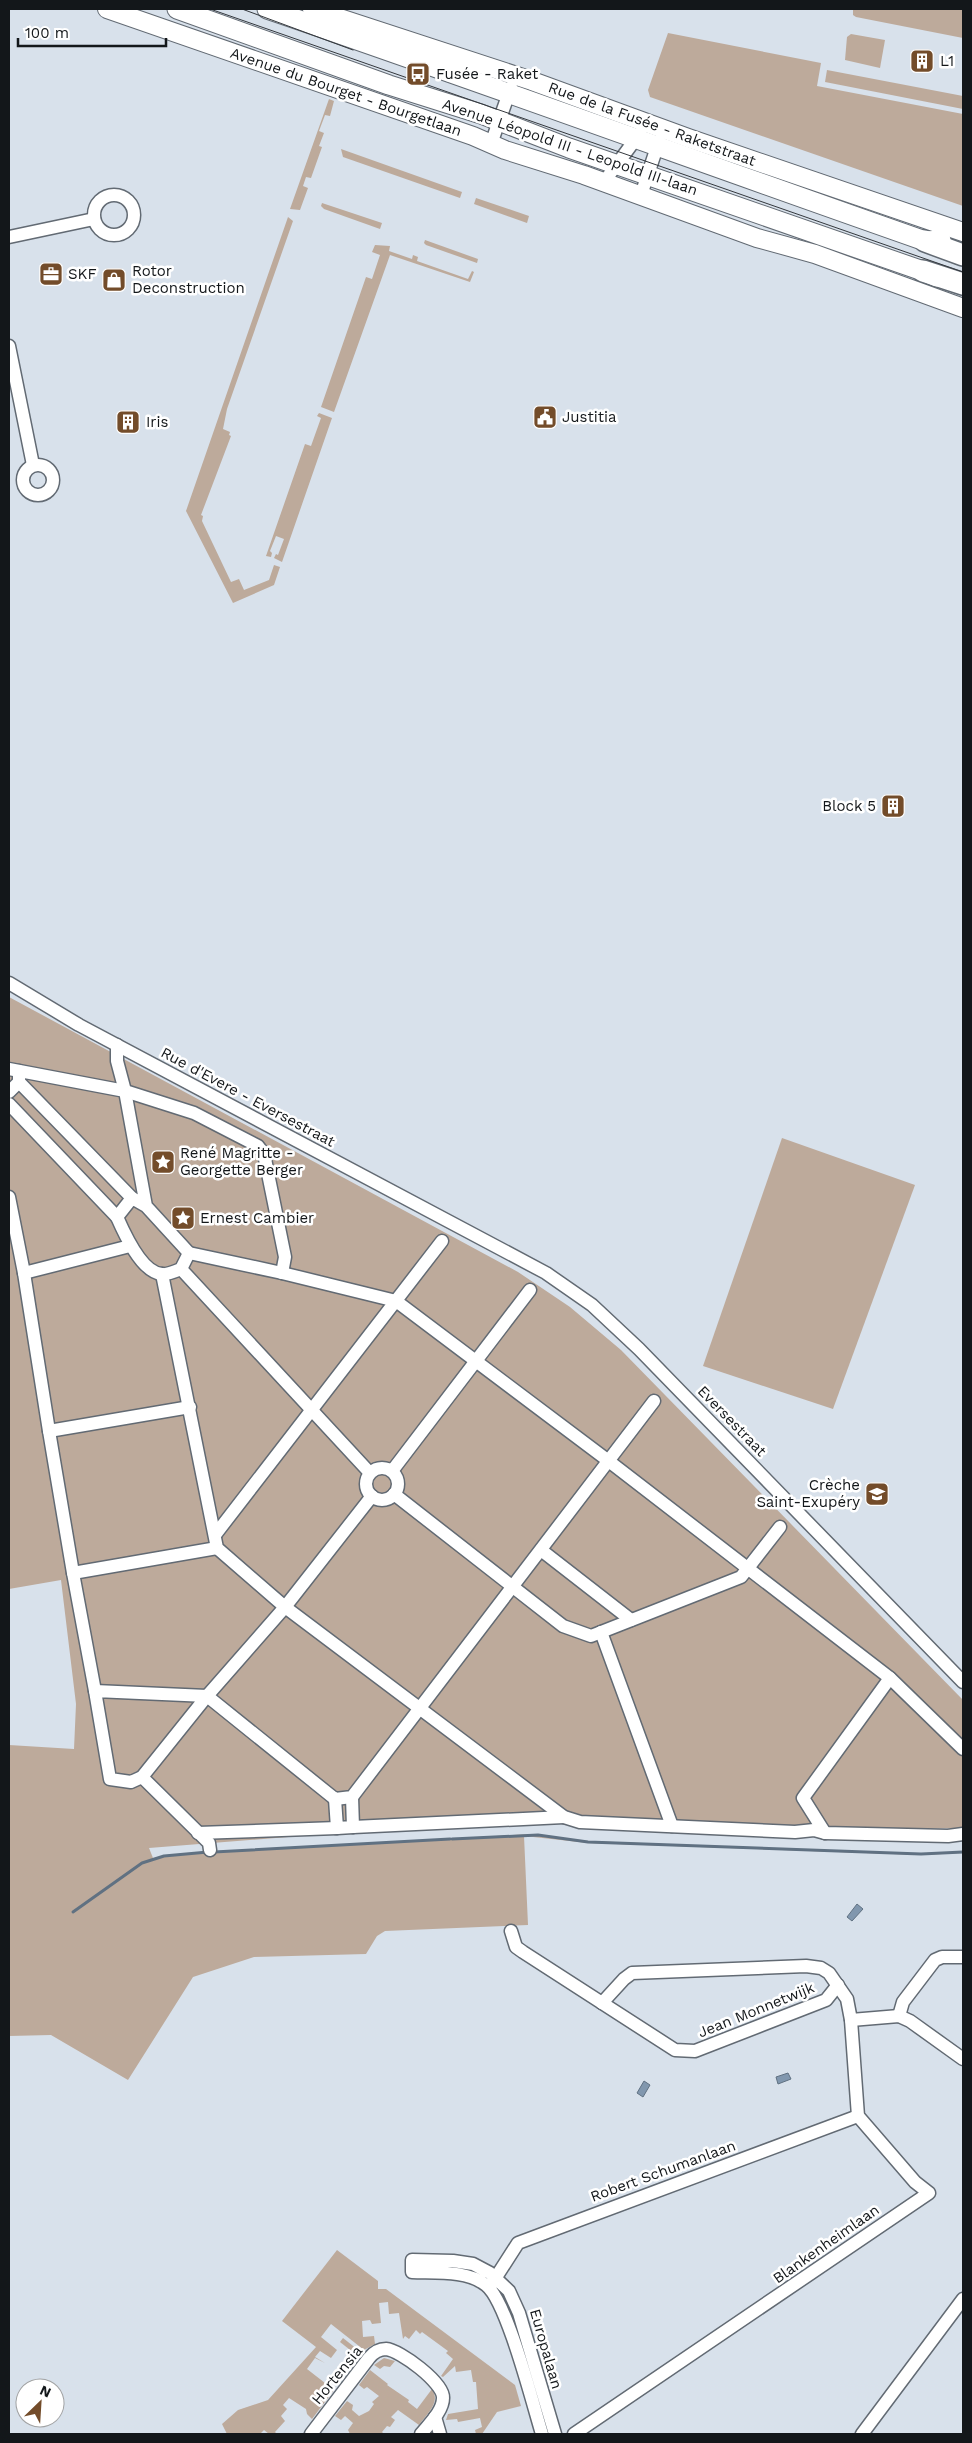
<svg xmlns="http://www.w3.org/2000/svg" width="972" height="2443" font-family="'Work Sans',sans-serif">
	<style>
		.green { fill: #bdaa9b }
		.water { fill: #8197ae; stroke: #607182 }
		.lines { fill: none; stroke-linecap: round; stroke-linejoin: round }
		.stream { stroke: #607182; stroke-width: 3 }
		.street-casing { stroke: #626a73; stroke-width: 15 }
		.secondary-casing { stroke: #626a73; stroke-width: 20 }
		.primary-casing { stroke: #626a73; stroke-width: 21 }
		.highway-casing { stroke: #626a73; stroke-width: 24 }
		.street { stroke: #fff; stroke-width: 12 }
		.secondary { stroke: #fff; stroke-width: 18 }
		.primary { stroke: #fff; stroke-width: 19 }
		.highway { stroke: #fff; stroke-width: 21 }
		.tram { stroke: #34383d; stroke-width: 1 }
		.labels { text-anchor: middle; stroke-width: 5; stroke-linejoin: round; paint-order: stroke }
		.poi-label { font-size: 15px; fill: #13171a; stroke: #fff; text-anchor: start }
		.street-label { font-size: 15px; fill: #13171a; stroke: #fff }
	</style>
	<rect width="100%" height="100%" fill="#d8e1eb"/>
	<g class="green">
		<polygon points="853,9 963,9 963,38 856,17 853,15"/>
		<polygon points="668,33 821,63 817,86 963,114 963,206 650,97 648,90"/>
		<polygon points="851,34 885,40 880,68 845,60 847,37"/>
		<polygon points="827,70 963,96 963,109 825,82"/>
		<polygon points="329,99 334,101 330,116 325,115 319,131 324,133 319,146 322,147 311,178 306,177 303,186 308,188 300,210 290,209"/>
		<polygon points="341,149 462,192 460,198 343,157"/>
		<polygon points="476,198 529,216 527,223 474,204"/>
		<polygon points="322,203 382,223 380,229 324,209 321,206"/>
		<polygon points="288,217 293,221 227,409 223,429 230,432 229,435 231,436 201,515 203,516 202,521 231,582 239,579 244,590 269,580 274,565 280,567 274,585 233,603 186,511"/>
		<polygon points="425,240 478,259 477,263 426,245 424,243"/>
		<polygon points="375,245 390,246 389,251 412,259 413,255 418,257 417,261 468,279 472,271 474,272 470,282 390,255 334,412 321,407 366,277 372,279 380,255 372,252"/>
		<polygon points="319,413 332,418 282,562 274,558 276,554 278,555 284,539 276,536 270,551 272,553 271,557 266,556 305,444 311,446 321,418 317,416"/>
		<polygon points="9,997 518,1272 570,1307 621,1350 963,1700 963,1828 874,1830 812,1826 578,1818 350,1832 149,1848 153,1858 210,1852 531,1834 588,1841 921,1854 963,1853 921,1855 588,1843 524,1836 528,1925 385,1931 377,1936 366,1954 254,1957 193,1977 128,2080 51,2035 9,2036 9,1745 74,1749 76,1704 61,1580 9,1589"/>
		<polygon points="782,1138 915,1185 833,1409 703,1366"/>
		<polygon points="337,2250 378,2281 378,2289 386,2289 515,2385 521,2406 497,2412 482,2434 476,2434 475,2430 482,2427 480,2418 458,2422 457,2419 446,2420 448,2414 478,2409 476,2382 473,2382 471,2370 456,2372 455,2366 443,2377 441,2376 453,2359 446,2353 448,2351 422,2332 420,2334 416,2330 409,2339 405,2336 403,2339 399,2313 389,2314 388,2302 379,2303 381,2323 372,2324 370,2320 362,2321 363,2337 374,2336 375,2344 364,2350 331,2324 321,2337 337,2350 331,2358 320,2351 315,2357 325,2363 315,2358 307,2369 334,2390 312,2419 307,2414 306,2409 289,2398 283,2405 287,2409 281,2416 285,2421 275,2432 277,2434 269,2434 264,2430 260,2434 227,2434 222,2424 238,2410 268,2400 316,2347 282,2321"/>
		<polygon points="343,2338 362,2353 359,2357 340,2342"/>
		<polygon points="384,2358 395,2361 390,2367 384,2366 380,2369 374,2365"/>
		<path d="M370,2370l18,14 -1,1 22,15 -1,2 9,7 15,-20c9,13 -5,25 -13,36l-21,-15 -7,7 4,3 -5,7 -3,-1 -5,6 2,2h-34l-2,-4 5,-7 -8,-7 -4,4 -6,-4 12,-15 6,4 -1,5 7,6 10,-5 5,-7 -2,-2 7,-6 -12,-9 -3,2 -5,-4z"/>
	</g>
	<g class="water">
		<polygon points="857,1904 863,1909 852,1921 847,1917"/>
		<polygon points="788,2073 791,2079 778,2084 776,2077"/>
		<polygon points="644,2081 650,2085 643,2097 637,2093"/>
	</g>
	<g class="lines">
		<g class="stream">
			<polyline points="452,1839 538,1835 588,1842 921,1854 963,1852"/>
			<polyline points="214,1852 450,1839"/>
			<polyline points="73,1912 142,1863 164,1856 208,1852"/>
		</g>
		<g class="street-casing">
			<g id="street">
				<polyline points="491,144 511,87"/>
				<polyline points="604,182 640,133"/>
				<circle cx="114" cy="215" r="20"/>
				<polyline points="641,195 659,141"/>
				<polyline points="9,237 94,219"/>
				<polyline points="9,346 33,465"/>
				<circle cx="38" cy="480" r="15"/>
				<polyline points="9,983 79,1025 546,1273 592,1305 639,1349 963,1682"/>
				<polyline points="117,1045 117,1061 125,1091 194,1113 258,1146 264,1154 285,1257 282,1273"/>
				<path d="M9,1069l116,22 21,115 43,47 -8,16c-5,2 -14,6 -19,5 -20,-1 -38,-41 -45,-57l15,-19 14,8"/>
				<polyline points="19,1071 19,1082 132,1198"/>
				<polyline points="9,1092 19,1082"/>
				<polyline points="9,1104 117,1217"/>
				<polyline points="9,1197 24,1273 130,1246"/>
				<polyline points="189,1253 282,1273 396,1301 606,1459 890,1678 963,1749"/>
				<polyline points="181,1269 370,1473"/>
				<polyline points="24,1273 49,1431 190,1407"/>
				<polyline points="162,1274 217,1548 285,1607 564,1817 580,1822 795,1832 814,1830 825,1833 948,1836 963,1834"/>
				<polyline points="49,1431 73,1573 217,1548"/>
				<circle cx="382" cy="1484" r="16"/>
				<polyline points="392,1471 530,1290"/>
				<polyline points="394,1494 563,1626 591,1636 741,1577 780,1527"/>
				<polyline points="372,1496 285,1607 207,1696 142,1777 131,1782 110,1779 95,1691 207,1696 335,1799 352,1797 654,1401"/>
				<polyline points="215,1535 442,1241"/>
				<polyline points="541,1550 631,1620"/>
				<polyline points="73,1573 95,1691"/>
				<polyline points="601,1632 672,1826"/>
				<polyline points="142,1777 209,1843 210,1850"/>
				<polyline points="335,1799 337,1828 353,1827 352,1797"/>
				<polyline points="353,1827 564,1817"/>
				<polyline points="198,1833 337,1828"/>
				<polyline points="825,1833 803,1798 890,1678"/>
				<polyline points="511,1931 516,1947 523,1952 675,2050 695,2051 826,2000 838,1985"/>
				<polyline points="899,2016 903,2002 935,1960 942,1957 963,1957"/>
				<polyline points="851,2020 899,2016 910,2021 963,2059"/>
				<polyline points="491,2285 518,2243 858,2116"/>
				<polyline points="435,2417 440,2434"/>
				<path d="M311,2434l58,-76c4,-5 10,-9 17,-9 14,1 58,34 57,49 0,13 -14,26 -22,36"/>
				<path d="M542,2434c-9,-29 -35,-133 -56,-149 -19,-15 -51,-12 -74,-13v-12l41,1 20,3 17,9 19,18 10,22 36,121"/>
				<polyline points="574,2434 929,2193 915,2182 858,2116 851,2020 847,1999 829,1973 821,1968 806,1966 632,1973 624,1979 602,2003"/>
				<polyline points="862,2434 963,2299"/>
			</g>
		</g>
		<g class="secondary-casing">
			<g id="secondary">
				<polyline points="107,9 473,136 505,150 584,175 757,238 815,254 963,308"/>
				<polyline points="312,9 532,81 688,138 963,232"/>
			</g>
		</g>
		<g class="primary-casing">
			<g id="primary">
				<polyline points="177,9 389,85 481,114 569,148 923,271 937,277"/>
				<path d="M267,9c220,75 438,155 658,232l16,-1"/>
			</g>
		</g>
		<g class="highway-casing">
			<g id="highway">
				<polyline points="925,241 963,255"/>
				<polyline points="923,271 963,284"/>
			</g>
		</g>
		<use href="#street" class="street"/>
		<use href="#secondary" class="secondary"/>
		<use href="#primary" class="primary"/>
		<use href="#highway" class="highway"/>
		<g class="tram">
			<polyline points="210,9 963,272"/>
			<polyline points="242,9 353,50"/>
		</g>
	</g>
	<defs>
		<g id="building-square" transform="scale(1.25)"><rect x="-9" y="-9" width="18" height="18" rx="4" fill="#734c2a" stroke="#fff"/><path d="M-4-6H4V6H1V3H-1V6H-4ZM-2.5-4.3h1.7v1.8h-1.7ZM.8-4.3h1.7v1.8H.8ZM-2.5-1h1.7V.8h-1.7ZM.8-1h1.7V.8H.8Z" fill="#fff"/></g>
		<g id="bus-square" transform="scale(1.25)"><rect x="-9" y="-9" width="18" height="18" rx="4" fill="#734c2a" stroke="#fff"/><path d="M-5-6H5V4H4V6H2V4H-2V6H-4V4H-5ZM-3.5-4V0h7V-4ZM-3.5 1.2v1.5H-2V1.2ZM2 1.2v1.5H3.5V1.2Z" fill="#fff"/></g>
		<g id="office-square" transform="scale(1.25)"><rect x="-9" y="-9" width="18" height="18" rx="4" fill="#734c2a" stroke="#fff"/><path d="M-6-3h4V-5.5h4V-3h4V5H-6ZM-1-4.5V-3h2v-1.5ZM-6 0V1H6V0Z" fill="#fff"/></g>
		<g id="shop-square" transform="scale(1.25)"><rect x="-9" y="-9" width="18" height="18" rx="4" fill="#734c2a" stroke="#fff"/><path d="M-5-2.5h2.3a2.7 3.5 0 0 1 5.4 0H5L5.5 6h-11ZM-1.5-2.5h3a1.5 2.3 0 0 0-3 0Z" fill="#fff"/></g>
		<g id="civic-square" transform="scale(1.25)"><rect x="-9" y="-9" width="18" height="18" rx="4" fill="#734c2a" stroke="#fff"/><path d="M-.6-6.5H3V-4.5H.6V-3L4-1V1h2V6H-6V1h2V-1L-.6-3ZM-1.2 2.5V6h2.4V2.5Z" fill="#fff"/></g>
		<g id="sight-square" transform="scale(1.25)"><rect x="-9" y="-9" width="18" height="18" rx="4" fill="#734c2a" stroke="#fff"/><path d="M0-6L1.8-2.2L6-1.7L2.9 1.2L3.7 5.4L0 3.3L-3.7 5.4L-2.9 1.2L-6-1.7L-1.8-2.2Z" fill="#fff"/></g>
		<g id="school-square" transform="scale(1.25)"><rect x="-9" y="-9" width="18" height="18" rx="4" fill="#734c2a" stroke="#fff"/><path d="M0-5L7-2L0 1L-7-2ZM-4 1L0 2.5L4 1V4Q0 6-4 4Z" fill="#fff"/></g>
	</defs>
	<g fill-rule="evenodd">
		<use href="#building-square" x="922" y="61"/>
		<use href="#bus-square" x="418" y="74"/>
		<use href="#office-square" x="51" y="274"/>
		<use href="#shop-square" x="114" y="280"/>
		<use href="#civic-square" x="545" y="417"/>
		<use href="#building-square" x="128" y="422"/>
		<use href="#building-square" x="893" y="806"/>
		<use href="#sight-square" x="163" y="1162"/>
		<use href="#sight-square" x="183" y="1218"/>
		<use href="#school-square" x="877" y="1494"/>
	</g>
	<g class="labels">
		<g class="poi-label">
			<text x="940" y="66">L1</text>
			<text x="436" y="79">Fusée - Raket</text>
			<text x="132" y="276">Rotor<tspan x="132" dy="17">Deconstruction</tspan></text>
			<text x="68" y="279">SKF</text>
			<text x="562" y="422">Justitia</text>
			<text x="146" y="427">Iris</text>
			<text x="876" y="811" text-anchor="end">Block 5</text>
			<text x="180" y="1158">René Magritte -<tspan x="180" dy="17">Georgette Berger</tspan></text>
			<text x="200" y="1223">Ernest Cambier</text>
			<text x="860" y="1490" text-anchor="end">Crèche<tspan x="860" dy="17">Saint-Exupéry</tspan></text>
		</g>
		<g class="street-label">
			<text transform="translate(346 92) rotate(19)" y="5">Avenue du Bourget - Bourgetlaan</text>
			<text transform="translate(652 124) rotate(20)" y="5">Rue de la Fusée - Raketstraat</text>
			<text transform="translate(570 147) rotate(19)" y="5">Avenue Léopold III - Leopold III-laan</text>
			<text transform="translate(248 1097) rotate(28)" y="5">Rue d'Evere - Eversestraat</text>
			<text transform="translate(732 1421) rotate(46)" y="5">Eversestraat</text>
			<text transform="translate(756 2010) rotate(-22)" y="5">Jean Monnetwijk</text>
			<text transform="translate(663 2171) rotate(-20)" y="5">Robert Schumanlaan</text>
			<text transform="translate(826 2244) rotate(-35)" y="5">Blankenheimlaan</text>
			<text transform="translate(546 2349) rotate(74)" y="5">Europalaan</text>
			<text transform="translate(337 2375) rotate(-51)" y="5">Hortensia</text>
		</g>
	</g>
	<rect width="972" height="2443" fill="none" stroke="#13171a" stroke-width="20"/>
	<g transform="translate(40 2403) rotate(25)"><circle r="24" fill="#ffffff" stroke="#a1a2a3"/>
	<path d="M0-4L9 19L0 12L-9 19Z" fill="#734c2a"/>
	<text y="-8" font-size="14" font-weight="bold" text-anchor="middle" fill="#13171a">N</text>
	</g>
	<path d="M18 38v8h148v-8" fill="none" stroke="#13171a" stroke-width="2.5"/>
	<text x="25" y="38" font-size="15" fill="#13171a" stroke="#ffffff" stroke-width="4" paint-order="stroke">100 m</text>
</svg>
